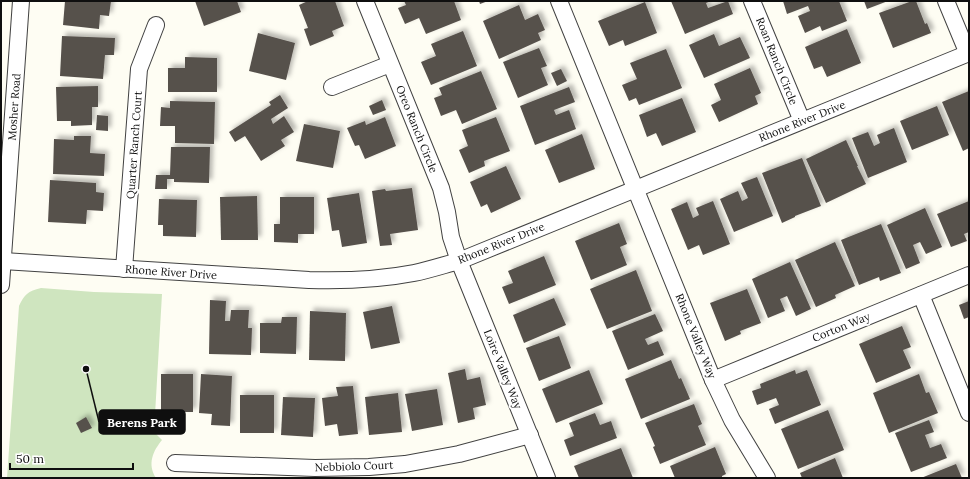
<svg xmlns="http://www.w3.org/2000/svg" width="970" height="479" font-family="Lora,serif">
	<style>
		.green { fill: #cfe5bf }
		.building { fill: #57514c; filter: url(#shadow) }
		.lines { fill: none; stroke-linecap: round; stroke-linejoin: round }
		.minor-casing { stroke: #424242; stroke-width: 18 }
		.minor { stroke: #fff; stroke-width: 16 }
		.labels { text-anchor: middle; stroke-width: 4; stroke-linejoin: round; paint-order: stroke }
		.street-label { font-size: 11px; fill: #0f0f0f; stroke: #fff }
		.leader { fill: none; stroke: #0f0f0f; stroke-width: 1.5 }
		.callout-dot { fill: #0f0f0f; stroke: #fff; stroke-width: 1.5 }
		.callout { fill: #0f0f0f; stroke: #0f0f0f; stroke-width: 1.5 }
		.callout-label { font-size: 12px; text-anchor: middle; font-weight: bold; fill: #fff }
	</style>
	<defs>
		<filter id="shadow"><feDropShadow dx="3.5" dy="-3.5" stdDeviation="2" flood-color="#0004"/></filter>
	</defs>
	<rect width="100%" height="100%" fill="#fefdf3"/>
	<path class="green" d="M41,288l53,4 68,2 -8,138 8,8c-9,11 -15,24 -6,38h-149l12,-172c5,-11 9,-15 22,-18z"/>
	<g class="building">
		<polygon points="65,1 111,1 109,16 100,15 99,29 63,25"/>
		<polygon points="195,1 237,1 241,12 204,26"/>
		<polygon points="308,1 335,1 344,26 332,31 334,36 310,46 304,29 308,28 299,5"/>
		<polygon points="404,1 454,1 461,20 426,34 419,18 405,24 398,8 406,5"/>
		<polygon points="479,1 488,1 480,4"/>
		<polygon points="671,1 711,1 706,3 708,8 728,1 733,14 685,34"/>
		<polygon points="783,1 839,1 847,21 822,31 820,26 805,33 798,16 810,11 808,6 787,14"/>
		<polygon points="864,1 888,1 867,9"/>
		<polygon points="912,1 916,1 925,24 927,23 931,33 893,48 879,13"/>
		<polygon points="645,2 657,33 625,46 623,40 609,46 598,21"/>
		<polygon points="519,5 525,20 538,14 545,30 538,33 541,40 499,59 483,21"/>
		<polygon points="847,29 861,63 827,77 822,66 814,69 805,47"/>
		<polygon points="463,31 477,66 431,85 421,62 436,56 431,44"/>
		<polygon points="258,33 295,43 286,80 249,71"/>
		<polygon points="714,34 719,46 740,37 750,58 704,78 689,45"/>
		<polygon points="62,36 115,38 114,55 105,55 103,79 60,76"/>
		<polygon points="539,48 547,66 541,68 548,85 518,98 503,62"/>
		<polygon points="666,49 682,88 639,105 636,98 629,101 622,85 637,79 630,63"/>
		<polygon points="185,57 217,58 217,92 168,92 168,68 185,68"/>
		<polygon points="750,68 761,93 755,96 758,104 719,122 711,105 721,100 714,84"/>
		<polygon points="561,69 567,81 557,86 551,73"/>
		<polygon points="481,71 497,109 462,124 456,110 441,116 434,98 442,95 439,88"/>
		<polygon points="98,86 98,107 92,107 92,125 71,126 71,121 57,121 56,87"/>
		<polygon points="569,87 575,102 554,110 556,115 569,110 576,129 535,145 520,106"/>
		<polygon points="969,91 969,148 963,151 942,102"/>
		<polygon points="280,95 288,108 271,119 273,124 284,116 294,132 281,140 285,146 261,161 245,136 235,142 229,132 271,105 269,102"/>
		<polygon points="682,98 696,132 662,146 656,133 647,137 639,115"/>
		<polygon points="382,100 386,110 373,115 369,106"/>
		<polygon points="170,101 215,102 214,144 175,143 175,126 160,126 161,107 170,108"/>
		<polygon points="937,106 949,135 912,150 900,121"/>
		<polygon points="97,115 108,116 108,131 96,130"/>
		<polygon points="385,117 396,146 365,159 359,145 355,146 347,128 365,121 366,125"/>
		<polygon points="496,117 510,151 484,161 485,166 469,173 459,150 468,146 462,130"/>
		<polygon points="304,124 340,131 333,168 296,161"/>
		<polygon points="894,128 907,162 868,178 852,138 868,132 874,146 880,143 877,135"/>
		<polygon points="582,134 595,169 559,183 545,150"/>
		<polygon points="74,136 91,136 90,153 105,154 104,176 53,174 54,139 74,140"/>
		<polygon points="846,140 858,166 857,166 866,184 826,203 806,159"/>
		<polygon points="171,147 210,147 209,183 174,182 174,179 167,179 167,189 155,189 156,175 170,175"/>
		<polygon points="802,158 821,206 795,216 795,217 782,223 762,173"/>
		<polygon points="506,166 521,199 491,213 487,204 481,207 470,182"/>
		<polygon points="757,177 773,216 734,232 720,199 738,191 742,201 748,198 741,183"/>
		<polygon points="50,180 96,183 96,192 104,193 103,211 87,210 86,224 48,222"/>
		<polygon points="412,188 418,230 390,234 392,245 380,246 372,191 385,189 386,191"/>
		<polygon points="359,193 367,243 342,247 339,230 332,231 327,198"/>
		<polygon points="257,196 258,240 221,240 220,197"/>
		<polygon points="280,197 314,197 314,234 298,234 298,243 274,242 274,224 280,224"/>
		<polygon points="159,199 197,200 196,237 163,236 163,225 158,225"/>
		<polygon points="713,201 730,244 703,255 699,245 688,250 671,209 687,202 693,218 699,215 696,208"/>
		<polygon points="969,201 969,232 964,234 967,241 951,247 937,214"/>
		<polygon points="925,208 942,247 926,254 920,242 913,245 920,263 906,269 887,225"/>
		<polygon points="619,223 627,244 620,247 627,265 591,280 575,241"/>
		<polygon points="881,224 901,273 880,281 879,277 859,285 841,240"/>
		<polygon points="835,242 855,286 835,295 836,298 816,307 795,260"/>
		<polygon points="544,256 556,285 509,304 502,287 513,283 508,271"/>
		<polygon points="790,262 811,309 796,316 787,296 780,299 785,311 768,318 752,279"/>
		<polygon points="636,270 652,311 607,329 590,289"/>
		<polygon points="747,289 761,323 740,331 741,334 725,341 710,303"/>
		<polygon points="554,298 566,325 524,343 513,315"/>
		<polygon points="210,300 226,301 225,321 230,321 231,310 249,310 248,328 252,328 251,355 209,354"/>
		<polygon points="969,301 969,317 964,319 959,305"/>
		<polygon points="392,306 400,343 371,349 363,312"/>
		<polygon points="310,311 346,313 345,361 309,360"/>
		<polygon points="655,314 663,331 645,339 648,345 658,341 664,355 628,370 612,331"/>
		<polygon points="282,317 297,317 296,354 260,353 260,323 281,323"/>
		<polygon points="902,326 911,347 903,350 911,368 876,383 859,344"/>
		<polygon points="559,336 571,368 539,381 526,348"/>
		<polygon points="671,360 679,379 681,378 690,399 641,419 625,379"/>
		<polygon points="465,369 467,380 480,377 486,405 473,408 475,419 458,423 448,373"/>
		<polygon points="589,370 603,404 556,423 542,389"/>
		<polygon points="795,370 796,374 807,370 821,405 775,424 769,409 779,405 776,398 757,405 752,391 761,388 760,384"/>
		<rect x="161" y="374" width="32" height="38"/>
		<polygon points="201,374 232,376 230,426 211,425 212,414 199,413"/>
		<polygon points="919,374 926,393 929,392 938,413 889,433 873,393"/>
		<polygon points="353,386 358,434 339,436 337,424 325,426 322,398 338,396 336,387"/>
		<polygon points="437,389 443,425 412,431 405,394"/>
		<polygon points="398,393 402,432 369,435 365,397"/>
		<rect x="240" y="395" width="34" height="38"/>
		<polygon points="283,397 315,398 313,437 281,435"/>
		<polygon points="694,404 702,424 698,426 706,445 660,464 653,447 655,446 645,423"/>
		<polygon points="828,410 844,450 798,469 781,429"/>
		<polygon points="595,413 600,425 611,421 617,438 570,456 564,440 574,436 569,423"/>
		<polygon points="86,417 92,428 81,433 76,423"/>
		<polygon points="929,420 934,432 925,435 930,448 941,444 947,458 911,472 895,433"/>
		<polygon points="715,447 726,474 722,476 722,478 675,478 670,466"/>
		<polygon points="621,448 633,478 579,478 574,466"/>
		<polygon points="835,458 843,478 802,478 800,473"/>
		<polygon points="956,464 962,478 921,478"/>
	</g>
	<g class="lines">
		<g class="minor-casing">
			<g id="minor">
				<polyline points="365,1 441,188 447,212 451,237 459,261 547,478"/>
				<polyline points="559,1 713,380 732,420 767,478"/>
				<polyline points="752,1 802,121"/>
				<polyline points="946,1 968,54"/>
				<polyline points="332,87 390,64"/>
				<path d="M3,261l306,19c35,1 69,0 105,-7 15,-3 30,-8 45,-12l510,-208"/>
				<polyline points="124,269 139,69 156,25"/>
				<polyline points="1,285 21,1"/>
				<polyline points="921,295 969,413"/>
				<polyline points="713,380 969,275"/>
				<polyline points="175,463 315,468 369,467 405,464 459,454 530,435"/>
			</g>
		</g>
		<use href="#minor" class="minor"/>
	</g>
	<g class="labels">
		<g class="street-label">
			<text transform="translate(777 61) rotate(68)" y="4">Roan Ranch Circle</text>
			<text transform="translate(14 107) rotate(-86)" y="4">Mosher Road</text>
			<text transform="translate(802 121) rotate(-22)" y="4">Rhone River Drive</text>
			<text transform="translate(417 129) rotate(68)" y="4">Oreo Ranch Circle</text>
			<text transform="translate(134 145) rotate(-86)" y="4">Quarter Ranch Court</text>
			<text transform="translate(501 243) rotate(-22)" y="4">Rhone River Drive</text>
			<text transform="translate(171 272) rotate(4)" y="4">Rhone River Drive</text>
			<text transform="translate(841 327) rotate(-22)" y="4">Corton Way</text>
			<text transform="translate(696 336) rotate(68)" y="4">Rhone Valley Way</text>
			<text transform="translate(503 369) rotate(68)" y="4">Loire Valley Way</text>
			<text transform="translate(354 466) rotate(-2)" y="4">Nebbiolo Court</text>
		</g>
	</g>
	<path class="leader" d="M86 369L99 422"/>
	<circle class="callout-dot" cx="86" cy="369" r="4"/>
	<rect class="callout" x="99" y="410" width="86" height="24" rx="4"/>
	<g class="callout-label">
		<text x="142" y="427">Berens Park</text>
	</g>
	<rect width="970" height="479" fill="none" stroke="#0f0f0f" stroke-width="4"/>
	<path d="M10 463v6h123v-6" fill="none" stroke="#0f0f0f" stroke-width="2"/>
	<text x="16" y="463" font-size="12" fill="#0f0f0f" stroke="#ffffff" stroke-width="3" paint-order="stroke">50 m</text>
</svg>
